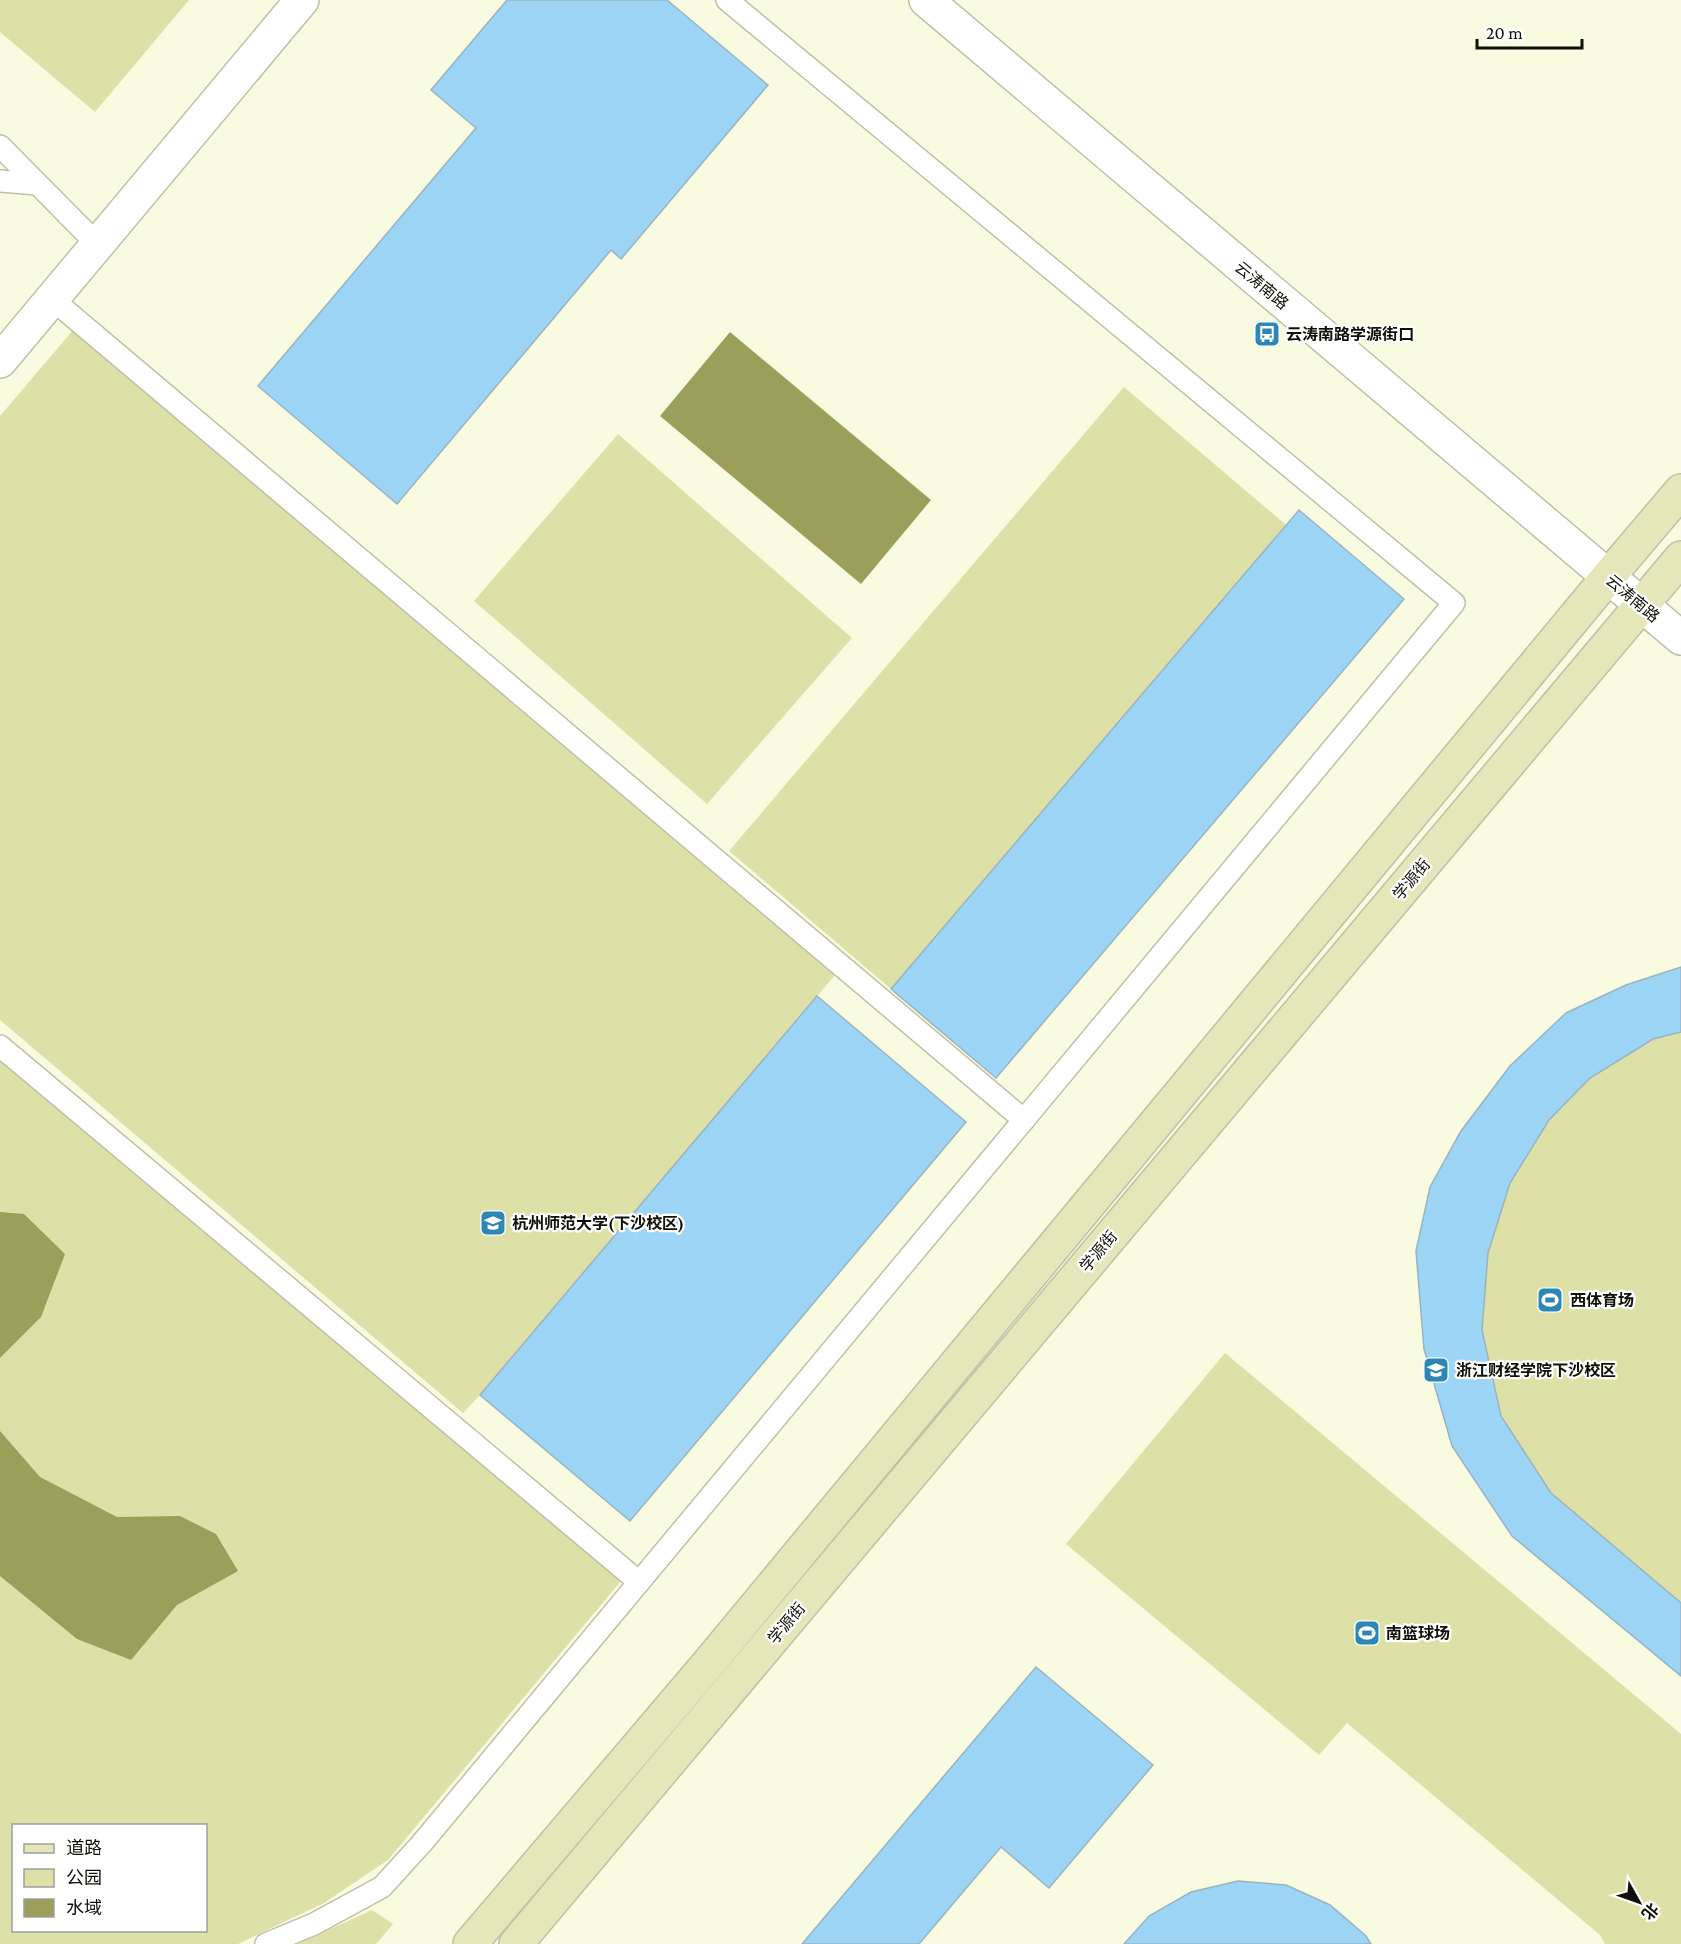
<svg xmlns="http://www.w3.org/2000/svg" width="1681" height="1944" font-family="'Crimson Pro','Noto Sans SC',serif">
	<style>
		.green { fill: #dde1a8; fill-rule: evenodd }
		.water { fill: #9b9f59 }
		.building { fill: #9dd5f6; stroke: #9ab3c2; stroke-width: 1.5 }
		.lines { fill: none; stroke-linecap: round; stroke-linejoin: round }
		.lane-casing { stroke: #bec1a7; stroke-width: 24 }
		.street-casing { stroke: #bec1a7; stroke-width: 36 }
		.secondary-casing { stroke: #bec1a7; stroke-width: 36 }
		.lane { stroke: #fff; stroke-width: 21 }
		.street { stroke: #fff; stroke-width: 33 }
		.secondary { stroke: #e5e6b9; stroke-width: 33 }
		.labels { text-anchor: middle; stroke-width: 4.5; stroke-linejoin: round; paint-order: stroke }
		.street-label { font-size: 16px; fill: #0f1007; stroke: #fff }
		.poi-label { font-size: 16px; font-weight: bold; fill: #0f1007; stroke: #fff; text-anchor: start }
	</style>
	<rect width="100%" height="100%" fill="#f8fbe0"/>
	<g class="green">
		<polygon points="0,0 189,0 95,112 0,32"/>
		<polygon points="74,329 835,975 480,1395 463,1413 0,1020 0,416"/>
		<polygon points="1124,387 1286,525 891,989 729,851"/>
		<polygon points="618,434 852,638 707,804 474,601"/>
		<polygon points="1681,967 1681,1676 1512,1536 1452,1446 1424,1349 1416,1251 1430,1187 1461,1131 1510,1066 1566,1013 1626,985"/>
		<path d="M0,1057l621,524 -233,279 -64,43 -86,41h-238zM14,1826h192v104h-192z"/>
		<polygon points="1225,1353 1681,1734 1681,1944 1605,1944 1600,1935 1347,1723 1319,1755 1066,1544"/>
		<polygon points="372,1910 393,1924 376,1944 298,1944"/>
	</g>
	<g class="water">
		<polygon points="730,332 931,500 861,584 660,416"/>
		<polygon points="0,1212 24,1214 65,1254 41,1317 0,1358"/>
		<polygon points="0,1431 40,1477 117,1517 180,1516 216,1534 238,1571 177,1605 131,1660 77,1639 0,1576"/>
	</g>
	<g class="building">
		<polygon points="507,0 667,0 768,85 621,259 611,250 397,504 258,386 476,128 431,90"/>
		<polygon points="1299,510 1404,599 996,1078 891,989"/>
		<polygon points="1681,967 1681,1032 1653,1039 1590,1078 1549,1120 1510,1183 1488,1253 1482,1330 1501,1416 1551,1493 1681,1603 1681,1676 1512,1536 1452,1446 1424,1349 1416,1251 1430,1187 1461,1131 1510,1066 1566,1013 1626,985"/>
		<polygon points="817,996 966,1122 630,1521 480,1395"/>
		<polygon points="1036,1667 1153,1765 1049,1888 1001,1847 919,1944 802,1944"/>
		<polygon points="1238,1881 1286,1885 1330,1905 1366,1936 1371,1944 1124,1944 1149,1916 1191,1892"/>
	</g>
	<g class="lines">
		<g class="lane-casing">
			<g id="lane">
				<polyline points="0,146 97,244"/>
				<polyline points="0,181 37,184"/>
				<polyline points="52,299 1024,1120"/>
				<polyline points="0,1046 639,1582"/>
				<polyline points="266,1944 314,1924 382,1887 422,1843 1454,603 727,0"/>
			</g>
		</g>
		<g class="street-casing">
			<g id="street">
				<polyline points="926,0 1681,638"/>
				<polyline points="0,361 302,0"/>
			</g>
		</g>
		<g class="secondary-casing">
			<g id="secondary">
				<polyline points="470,1944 708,1664 1608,577 1681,491"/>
				<polyline points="516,1944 1681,558"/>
			</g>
		</g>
		<use href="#lane" class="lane"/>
		<use href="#street" class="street"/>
		<use href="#secondary" class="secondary"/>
	</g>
	<defs>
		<g id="bus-square" transform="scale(1.35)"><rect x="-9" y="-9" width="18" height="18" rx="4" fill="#2d87b5" stroke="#fff"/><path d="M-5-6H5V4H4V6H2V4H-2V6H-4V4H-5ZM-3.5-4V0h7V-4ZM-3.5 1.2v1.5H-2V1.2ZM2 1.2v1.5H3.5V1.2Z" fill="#fff"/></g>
		<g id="university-square" transform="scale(1.35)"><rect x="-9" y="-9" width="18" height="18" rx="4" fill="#2d87b5" stroke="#fff"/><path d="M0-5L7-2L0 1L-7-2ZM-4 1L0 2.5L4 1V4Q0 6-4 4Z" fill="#fff"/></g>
		<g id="stadium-square" transform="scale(1.35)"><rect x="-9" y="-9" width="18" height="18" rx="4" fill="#2d87b5" stroke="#fff"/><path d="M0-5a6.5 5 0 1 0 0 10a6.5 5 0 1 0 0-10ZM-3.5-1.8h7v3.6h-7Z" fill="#fff"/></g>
	</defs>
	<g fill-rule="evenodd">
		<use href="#bus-square" x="1267" y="334"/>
		<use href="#university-square" x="493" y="1223"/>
		<use href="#stadium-square" x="1550" y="1300"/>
		<use href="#university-square" x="1436" y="1370"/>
		<use href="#stadium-square" x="1367" y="1633"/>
	</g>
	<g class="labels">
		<g class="street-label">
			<text transform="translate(1262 285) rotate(40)" y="6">云涛南路</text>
			<text transform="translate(1633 598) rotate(40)" y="6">云涛南路</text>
			<text transform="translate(1411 879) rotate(-50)" y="6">学源街</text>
			<text transform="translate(1098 1251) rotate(-50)" y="6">学源街</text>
			<text transform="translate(786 1623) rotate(-50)" y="6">学源街</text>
		</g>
		<g class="poi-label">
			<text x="1286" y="340">云涛南路学源街口</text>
			<text x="512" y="1229">杭州师范大学(下沙校区)</text>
			<text x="1570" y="1306">西体育场</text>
			<text x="1456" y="1376">浙江财经学院下沙校区</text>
			<text x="1386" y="1639">南篮球场</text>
		</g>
	</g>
	<rect x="12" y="1824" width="195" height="108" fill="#ffffff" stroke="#9f9f9c" stroke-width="1.5"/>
	<rect x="24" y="1844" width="30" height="9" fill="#e5e6b9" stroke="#9f9f9c" stroke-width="1.5"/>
	<text x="66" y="1854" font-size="18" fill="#0f1007">道路</text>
	<rect x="24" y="1869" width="30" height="18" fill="#dde1a8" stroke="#9f9f9c" stroke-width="1.5"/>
	<text x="66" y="1884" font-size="18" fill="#0f1007">公园</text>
	<rect x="24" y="1899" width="30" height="18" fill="#9b9f59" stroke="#9f9f9c" stroke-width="1.5"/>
	<text x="66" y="1914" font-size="18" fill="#0f1007">水域</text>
	<g transform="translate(1639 1902) rotate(130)" stroke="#ffffff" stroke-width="4.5" paint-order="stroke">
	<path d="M0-4.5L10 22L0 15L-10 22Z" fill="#0f1007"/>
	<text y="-9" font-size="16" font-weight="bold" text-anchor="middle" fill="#0f1007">北</text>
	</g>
	<path d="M1477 39v9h105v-9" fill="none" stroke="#0f1007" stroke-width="3"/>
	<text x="1486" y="39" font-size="18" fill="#0f1007" stroke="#ffffff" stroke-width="4.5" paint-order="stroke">20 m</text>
</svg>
